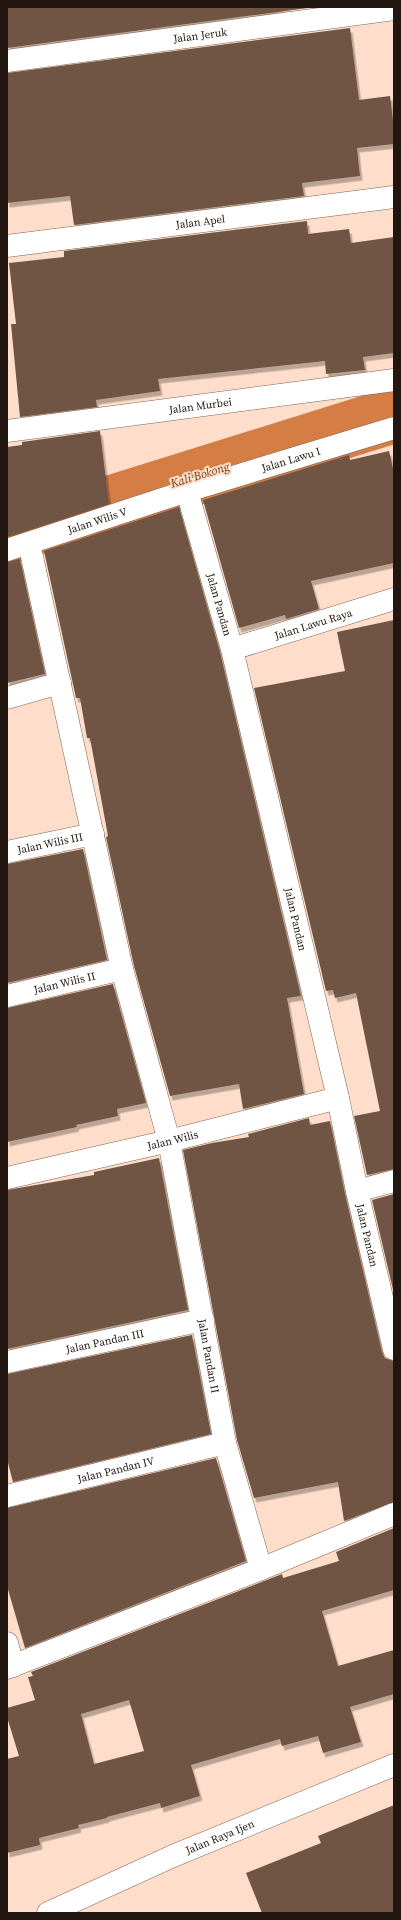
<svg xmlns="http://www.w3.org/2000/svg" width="401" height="1920" font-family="'Source Serif 4',serif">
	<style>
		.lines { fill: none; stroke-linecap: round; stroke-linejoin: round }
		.river { stroke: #d47d45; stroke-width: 56 }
		.building { fill: #705444; fill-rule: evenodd; filter: url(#shadow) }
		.minor-casing { stroke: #826554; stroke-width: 23 }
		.tertiary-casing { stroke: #826554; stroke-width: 23 }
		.minor { stroke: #fff; stroke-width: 22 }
		.tertiary { stroke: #fff; stroke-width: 22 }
		.labels { text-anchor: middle; stroke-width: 4; stroke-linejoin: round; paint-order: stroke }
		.street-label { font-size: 11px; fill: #221710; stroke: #feddca }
		.water-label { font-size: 12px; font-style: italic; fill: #743a10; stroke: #feddca }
	</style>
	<defs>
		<filter id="shadow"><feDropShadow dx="2.5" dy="4.5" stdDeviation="0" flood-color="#0004"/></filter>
	</defs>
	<rect width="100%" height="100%" fill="#feddca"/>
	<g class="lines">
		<polyline class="river" points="7,536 394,415"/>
	</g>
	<g class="building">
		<polygon points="7,7 315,7 7,48"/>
		<polygon points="350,28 359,100 390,96 394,128 394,144 357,148 360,176 302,183 304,196 74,225 70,196 7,203 7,73"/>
		<polygon points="307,221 308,234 349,229 351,243 394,237 394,353 363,357 365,370 326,374 325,361 158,379 160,391 96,400 97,407 20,417 11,324 16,324 9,263 64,257 64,251"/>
		<polygon points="100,431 109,504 7,537 7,447 22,445 22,442"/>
		<polygon points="389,451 394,473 394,563 311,581 319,609 286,619 285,615 239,628 203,500 349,455 350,460"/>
		<polygon points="179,507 220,652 301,996 287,998 304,1094 243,1109 239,1084 170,1096 134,966 106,837 108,836 90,738 87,738 80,698 76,698 44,551"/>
		<polygon points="20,559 45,674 7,683 7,562"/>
		<polygon points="394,620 394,1169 367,1175 354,1116 380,1111 356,993 335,998 333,990 326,991 254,688 345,671 337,632"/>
		<polygon points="83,849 107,960 7,983 7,864"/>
		<polygon points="113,984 146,1103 117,1109 118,1116 76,1125 77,1127 7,1142 7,1008"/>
		<polygon points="309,1118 310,1125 330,1121 345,1194 382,1352 385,1358 394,1361 394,1502 344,1521 338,1482 254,1498 237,1440 183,1150 212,1143 249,1137 248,1134"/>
		<polygon points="159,1158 188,1310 7,1349 7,1190 94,1175 94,1172"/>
		<polygon points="394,1194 394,1294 372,1200"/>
		<polygon points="192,1335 211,1434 13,1482 7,1459 7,1374"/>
		<polygon points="216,1458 246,1561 25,1648 7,1586 7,1508"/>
		<path d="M394,1528v62l-72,21 16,55 56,-16v44l-44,13 11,35 -38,11 -5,-17 -36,10 -2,-7 -89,26 9,31 -39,12 -1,-5 -53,14v1l-29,7 1,3 -40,10 1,7 -33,8v-94l12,-3 -12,-39v-9l28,-8 -7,-23 5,-1 -2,-4 251,-98 1,4 56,-17 -3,-9zM129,1700l15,51 -50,13 -13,-50z"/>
		<polygon points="394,1805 394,1913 262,1913 246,1873 321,1843 318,1836"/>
	</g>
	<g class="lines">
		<g class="minor-casing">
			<g id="minor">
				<path id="s1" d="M7,61l387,-52"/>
				<path id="s2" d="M7,246l387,-49"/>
				<path id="s3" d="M7,431l387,-51"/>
				<path id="s4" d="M187,491l45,158 106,449 19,93 37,158"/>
				<path id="s5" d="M29,543l93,426 47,172 56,302 36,126"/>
				<path id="s6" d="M7,550l180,-59 207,-63"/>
				<path id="s7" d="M232,649l162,-50"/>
				<polyline points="7,698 60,683"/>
				<path id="s8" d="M7,852l86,-18"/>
				<path id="s9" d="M7,996l115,-27"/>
				<path id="s10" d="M7,1178l162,-37 169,-43"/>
				<polyline points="357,1191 394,1181"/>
				<path id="s11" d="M7,1362l196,-42"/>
				<path id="s12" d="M7,1496l218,-53"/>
				<polyline points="7,1643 13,1666"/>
				<polyline points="7,1668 261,1569 394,1514"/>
			</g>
		</g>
		<g class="tertiary-casing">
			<g id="tertiary">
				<path id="s13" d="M48,1913l125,-57 221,-91"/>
			</g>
		</g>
		<use href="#minor" class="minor"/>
		<use href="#tertiary" class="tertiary"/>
	</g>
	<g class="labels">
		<g class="street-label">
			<text dy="4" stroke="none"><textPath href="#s1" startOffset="195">Jalan Jeruk</textPath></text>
			<text dy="4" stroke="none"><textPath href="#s2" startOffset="195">Jalan Apel</textPath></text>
			<text dy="4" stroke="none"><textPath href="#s3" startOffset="195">Jalan Murbei</textPath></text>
			<text dy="4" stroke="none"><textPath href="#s6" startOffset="298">Jalan Lawu I</textPath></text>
			<text dy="4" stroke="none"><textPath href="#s6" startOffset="95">Jalan Wilis V</textPath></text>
			<text dy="4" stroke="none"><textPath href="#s4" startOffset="118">Jalan Pandan</textPath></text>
			<text dy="4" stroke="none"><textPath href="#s7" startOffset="85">Jalan Lawu Raya</textPath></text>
			<text dy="4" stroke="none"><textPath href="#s8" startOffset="44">Jalan Wilis III</textPath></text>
			<text dy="4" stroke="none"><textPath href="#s4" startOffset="442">Jalan Pandan</textPath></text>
			<text dy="4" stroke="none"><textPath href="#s9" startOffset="59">Jalan Wilis II</textPath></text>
			<text dy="4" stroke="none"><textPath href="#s10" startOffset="170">Jalan Wilis</textPath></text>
			<text dy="4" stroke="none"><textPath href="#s4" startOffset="766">Jalan Pandan</textPath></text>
			<text dy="4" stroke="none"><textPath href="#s11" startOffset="100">Jalan Pandan III</textPath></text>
			<text dy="4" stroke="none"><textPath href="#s5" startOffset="833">Jalan Pandan II</textPath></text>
			<text dy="4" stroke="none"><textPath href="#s12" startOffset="112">Jalan Pandan IV</textPath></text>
			<text dy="4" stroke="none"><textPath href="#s13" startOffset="188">Jalan Raya Ijen</textPath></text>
		</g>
		<g class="water-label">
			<text transform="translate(200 475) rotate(-17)" y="4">Kali Bokong</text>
		</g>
	</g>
	<rect width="401" height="1920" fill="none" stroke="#221710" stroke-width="16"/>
</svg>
